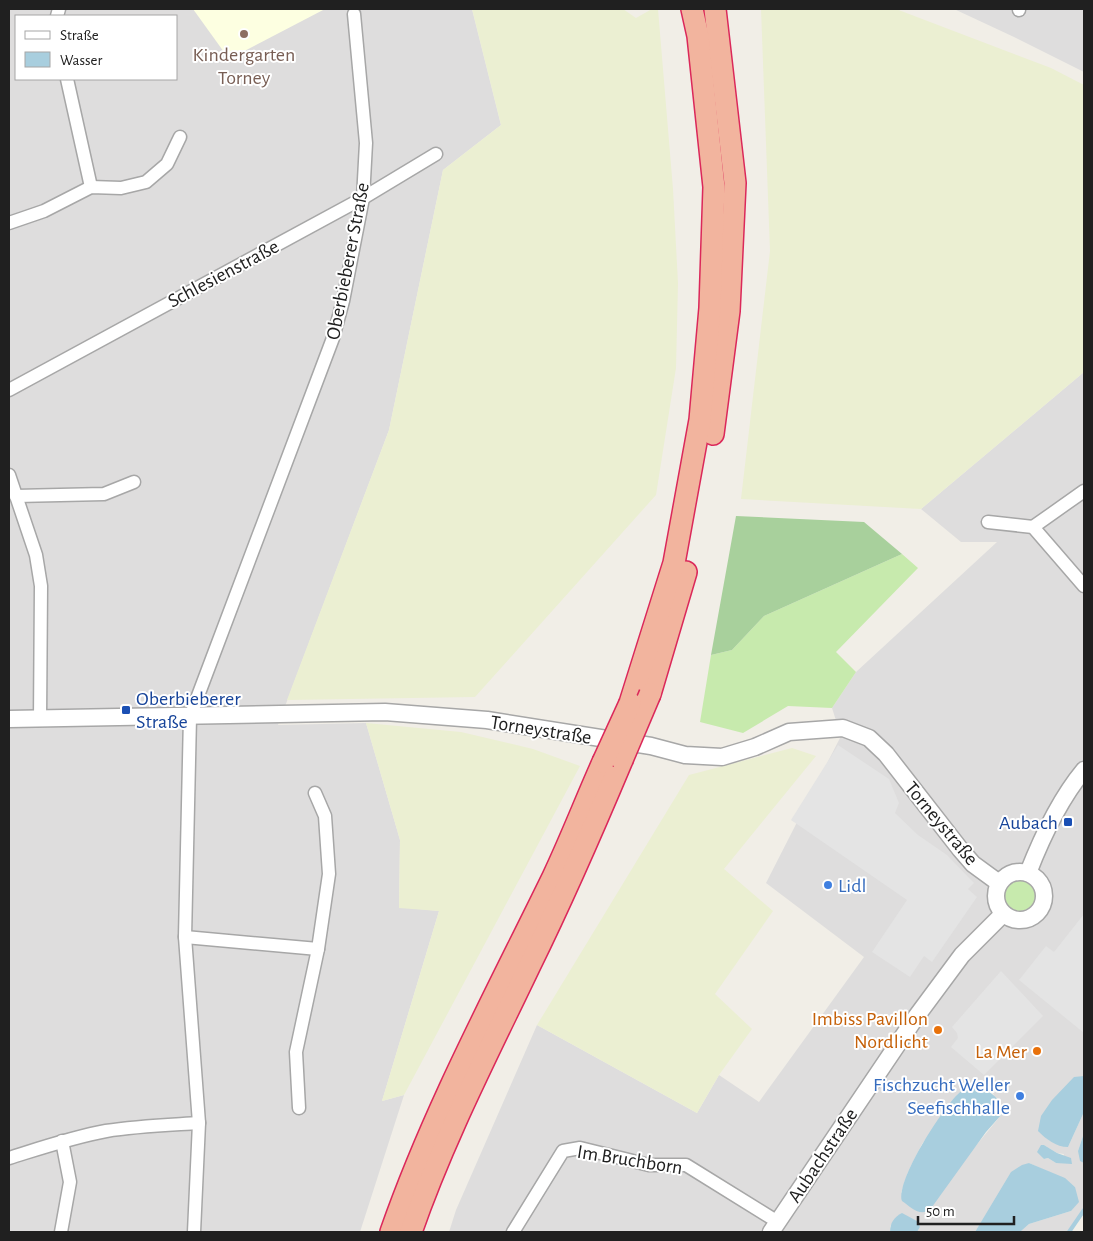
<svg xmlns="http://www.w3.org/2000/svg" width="1093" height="1241" font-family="'Alegreya Sans',sans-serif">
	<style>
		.residential { fill: #dedddd; fill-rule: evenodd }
		.education { fill: #fdffe1 }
		.farmland { fill: #ebefd2 }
		.grass { fill: #c7eaad }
		.forest { fill: #a8d09c }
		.parking { fill: #e4e4e4 }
		.water { fill: #a8cede }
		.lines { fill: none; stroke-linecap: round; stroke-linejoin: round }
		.stream { stroke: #a8cede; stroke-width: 4 }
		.minor-casing { stroke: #a7a7a7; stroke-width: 15 }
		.tertiary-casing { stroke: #a7a7a7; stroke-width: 19 }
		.trunk-casing { stroke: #db285a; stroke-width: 24 }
		.minor { stroke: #fff; stroke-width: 12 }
		.tertiary { stroke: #fff; stroke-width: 16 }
		.trunk { stroke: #f2b49e; stroke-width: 21 }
		.trunk-bridge-casing { stroke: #db285a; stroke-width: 24; stroke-linecap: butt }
		.trunk-bridge { stroke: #f2b49e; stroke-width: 21 }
		.education-dot { fill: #8d6e63; stroke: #fff; stroke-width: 2 }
		.transit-dot { fill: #1a4fb4; stroke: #fff; stroke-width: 2 }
		.shop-dot { fill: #3f7fe0; stroke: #fff; stroke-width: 2 }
		.food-dot { fill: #e8710a; stroke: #fff; stroke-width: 2 }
		.labels { text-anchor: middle; stroke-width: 4; stroke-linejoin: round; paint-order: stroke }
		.education-label { font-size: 20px; fill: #785e54; stroke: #fff }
		.street-label { font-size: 20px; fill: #202020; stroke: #fff }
		.transit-label { font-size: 20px; fill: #164399; stroke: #fff; text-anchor: start }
		.shop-label { font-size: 20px; fill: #366cbe; stroke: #fff; text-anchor: start }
		.food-label { font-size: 20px; fill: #c56008; stroke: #fff; text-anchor: end }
	</style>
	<rect width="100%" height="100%" fill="#f1eee7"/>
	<g class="residential">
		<path d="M9,9h463l29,116 -58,45 -54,260 -111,295 88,-2 34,117 -1,67 40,4 -57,190 22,-6 -44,137h-351zM16,16h160v63h-160z"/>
		<polygon points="954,9 1084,9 1084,72 1014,37"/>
		<path d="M1084,372v705l-16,70 16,-35v21l-6,18 6,12v52l-2,-1 -13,18h-49l9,-8 42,-13 4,-24 -10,-8 -36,-16 -41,49 -13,20h-58l3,-5 -3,-6 -15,-7 -12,12v6h-441l7,-22 81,-185 160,88 22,-38 40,27 105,-145 -98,-74 75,-147 -9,-28 24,-36 141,-130h-36l-40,-33zM972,1086l11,1 10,6 9,21 -28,34 -73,45 7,-21 14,-28 37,-51zM1044,1145l13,8 7,1 -2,8 -6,1 -8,-5 -4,1 -5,-7z"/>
	</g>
	<polygon class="education" points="193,9 325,9 229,59"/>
	<g class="farmland">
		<polygon points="472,9 623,9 636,18 652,9 658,9 673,189 678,283 676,368 656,495 475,697 287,700 389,430 443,170 501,125"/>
		<polygon points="761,9 896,9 1051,68 1084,85 1084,372 921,509 741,499 770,251"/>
		<polygon points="366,723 461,732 533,749 580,766 404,1095 382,1101 439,911 399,908 400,840"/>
		<polygon points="792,748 816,756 724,869 773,911 715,994 752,1029 719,1075 697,1113 537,1025 689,775"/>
	</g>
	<g class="grass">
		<polygon points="902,554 918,568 836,652 856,672 832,708 788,706 743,733 700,722 711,655 732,650 764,616"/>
		<circle cx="1020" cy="896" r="15"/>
	</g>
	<polygon class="forest" points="736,516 864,522 902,554 764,616 732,650 711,655"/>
	<g class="parking">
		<polygon points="838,745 889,779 899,803 895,813 918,835 947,855 974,883 968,889 977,897 932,962 924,956 910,977 872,952 907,900 791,820"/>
		<polygon points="1084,914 1084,1033 1019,980 1046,946 1054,952"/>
		<polygon points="1001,971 1043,1016 984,1075 951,1047 958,1038 957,1033 952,1027"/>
	</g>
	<g class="water">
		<path d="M1084,1076v36l-16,35c-12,0 -22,-8 -30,-16l3,-15 11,-16 22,-23z"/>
		<path d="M972,1086c15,2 31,12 30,28l-16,18 -54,75c-10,12 -20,1 -30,-6 -6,-21 40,-92 57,-108 3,-3 9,-6 13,-7z"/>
		<polygon points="1084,1133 1084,1163 1080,1161 1078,1151"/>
		<polygon points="1041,1145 1044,1145 1057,1153 1071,1158 1072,1164 1056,1163 1048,1158 1044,1159 1037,1152"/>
		<polygon points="1029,1163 1065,1178 1075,1187 1079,1202 1071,1211 1029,1224 1020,1232 975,1232 1011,1172 1022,1165"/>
		<path d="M902,1213l15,8 3,6 -3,5h-27c0,-9 4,-15 12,-19z"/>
	</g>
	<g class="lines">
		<polyline class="stream" points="1069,1232 1084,1210"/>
		<g class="minor-casing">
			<g id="minor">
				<polyline points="1019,10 1019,9"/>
				<polyline points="57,16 59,9"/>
				<polyline points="67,79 91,187"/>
				<polyline points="9,223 44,211 91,187 121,188 146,182 167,164 180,137"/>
				<polyline points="9,390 363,198 436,154"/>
				<polyline points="9,475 36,555 41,586 40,720"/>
				<polyline points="16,496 104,494 134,482"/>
				<polyline points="988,522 1033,527 1084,586"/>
				<polyline points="1033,527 1084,491"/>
				<polyline points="185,937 318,949"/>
				<polyline points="299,1108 296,1052 318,949 329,874 325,816 315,793"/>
				<path d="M9,1158c32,-10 64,-21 97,-27 31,-5 62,-6 93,-8"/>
				<polyline points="61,1232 70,1182 62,1141"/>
				<polyline points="194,1232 199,1123 185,937 190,717 333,338 343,301 363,198 366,143 354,14"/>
				<polyline points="513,1232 563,1151 580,1148 649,1165 686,1165 778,1222"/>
			</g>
		</g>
		<g class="tertiary-casing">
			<g id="tertiary">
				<polyline points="9,719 385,712 487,720 651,746 685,755 722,757 755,747 789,732 843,728 869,738 886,754 960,849 973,864 999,883"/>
				<circle cx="1020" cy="896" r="24"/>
				<path d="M1028,873c14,-36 31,-73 56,-103"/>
				<polyline points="771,1232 916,1017 962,955 1003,914"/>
			</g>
		</g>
		<g class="trunk-casing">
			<g id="trunk">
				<polyline points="713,434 729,311 735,183 715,9"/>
				<polyline points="650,694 686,572"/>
				<polyline points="630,703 674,563 700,420 710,308 714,187 698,36 692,9"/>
				<path d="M391,1232c43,-123 105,-238 162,-355 18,-38 33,-77 50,-115"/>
				<path d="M411,1232c32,-92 77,-179 119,-267 33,-67 63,-136 92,-205"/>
			</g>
		</g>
		<use href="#minor" class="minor"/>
		<use href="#tertiary" class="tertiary"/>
		<use href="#trunk" class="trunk"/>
		<g class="trunk-bridge-casing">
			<g id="trunk-bridge">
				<polyline points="622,760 650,694"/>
				<polyline points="603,762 630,703"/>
			</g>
		</g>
		<use href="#trunk-bridge" class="trunk-bridge"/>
	</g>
	<circle class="education-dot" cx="244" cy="34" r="5"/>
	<g class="transit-dot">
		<rect x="121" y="705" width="10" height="10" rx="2.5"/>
		<rect x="1063" y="817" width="10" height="10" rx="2.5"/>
	</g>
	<g class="shop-dot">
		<circle cx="828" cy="885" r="5"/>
		<circle cx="1020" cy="1096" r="5"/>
	</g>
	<g class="food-dot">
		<circle cx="938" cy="1030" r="5"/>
		<circle cx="1037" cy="1051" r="5"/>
	</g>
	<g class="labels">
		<g class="education-label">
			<text x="244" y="61">Kindergarten<tspan x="244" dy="23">Torney</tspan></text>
		</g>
		<g class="street-label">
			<text transform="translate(347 261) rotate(-79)" y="7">Oberbieberer Straße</text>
			<text transform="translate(223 273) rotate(-28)" y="7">Schlesienstraße</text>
			<text transform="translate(541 729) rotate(9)" y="7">Torneystraße</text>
			<text transform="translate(942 823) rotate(50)" y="7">Torneystraße</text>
			<text transform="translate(822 1155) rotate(-56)" y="7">Aubachstraße</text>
			<text transform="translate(630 1159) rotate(9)" y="7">Im Bruchborn</text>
		</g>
		<g class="transit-label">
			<text x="136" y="705">Oberbieberer<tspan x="136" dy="23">Straße</tspan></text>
			<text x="1058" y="829" text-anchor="end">Aubach</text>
		</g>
		<g class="shop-label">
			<text x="838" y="892">Lidl</text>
			<text x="1010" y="1091" text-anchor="end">Fischzucht Weller<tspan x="1010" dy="23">Seefischhalle</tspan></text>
		</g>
		<g class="food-label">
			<text x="928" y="1025">Imbiss Pavillon<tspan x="928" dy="23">Nordlicht</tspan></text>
			<text x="1027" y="1058">La Mer</text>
		</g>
	</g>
	<rect width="1093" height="1241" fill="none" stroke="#202020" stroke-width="20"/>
	<rect x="15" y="15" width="162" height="65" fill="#ffffff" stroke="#a6a6a6"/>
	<rect x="25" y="31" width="25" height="8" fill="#ffffff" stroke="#a6a6a6"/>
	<text x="60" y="40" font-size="15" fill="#202020">Straße</text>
	<rect x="25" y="52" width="25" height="15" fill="#a8cede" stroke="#a6a6a6"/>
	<text x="60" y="65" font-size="15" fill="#202020">Wasser</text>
	<path d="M918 1216v8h96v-8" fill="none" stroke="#202020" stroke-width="2.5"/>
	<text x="926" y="1216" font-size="15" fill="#202020" stroke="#ffffff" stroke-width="4" paint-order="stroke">50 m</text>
</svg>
